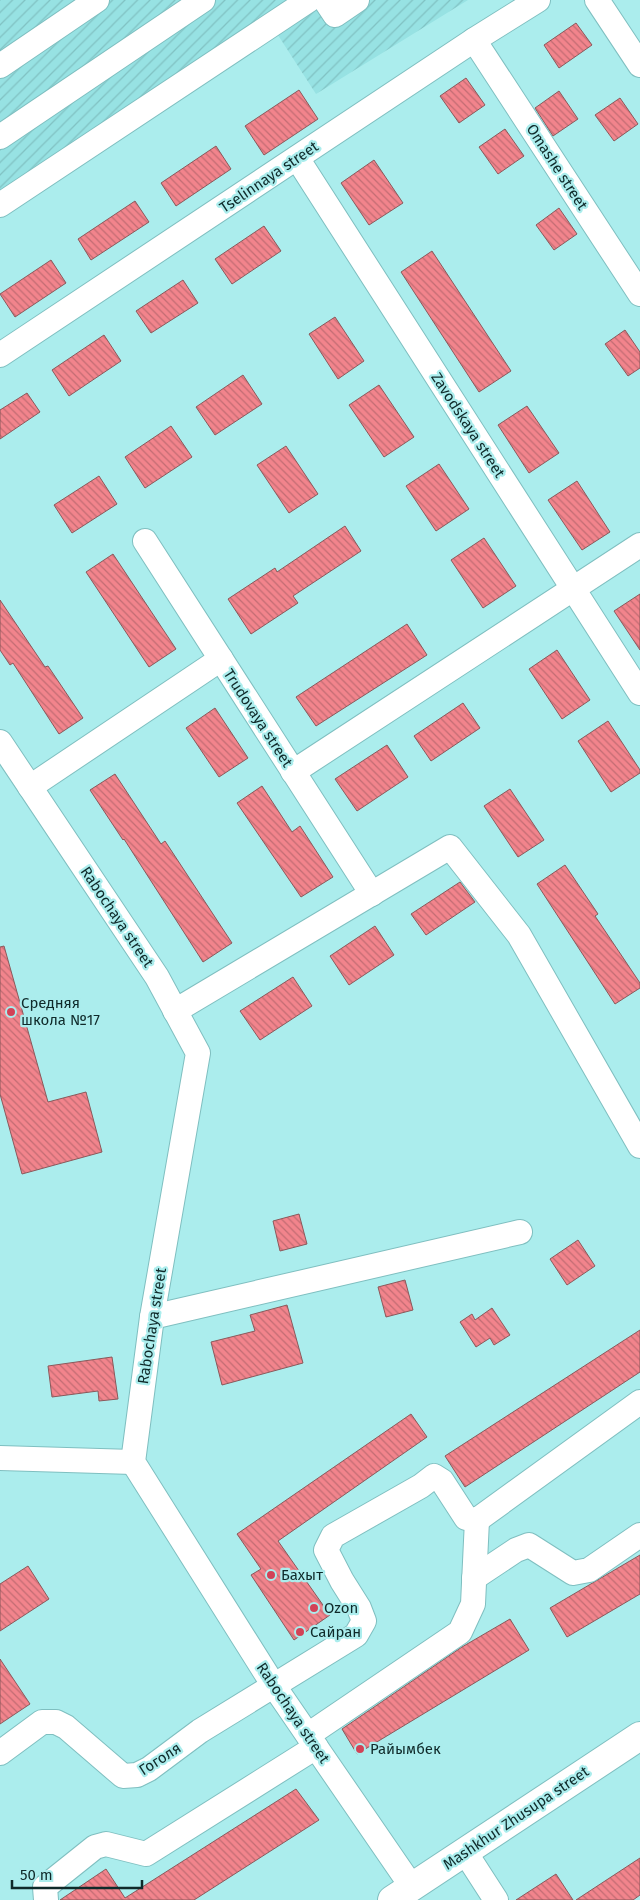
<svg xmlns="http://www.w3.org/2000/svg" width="640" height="1900" font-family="'Fira Sans',sans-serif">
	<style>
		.industrial { fill: url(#industrial-furrows) }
		.building { fill: url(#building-back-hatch); stroke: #8a595b }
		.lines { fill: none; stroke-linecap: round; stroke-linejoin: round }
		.minor-casing { stroke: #7fbfc0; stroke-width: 26 }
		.major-casing { stroke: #7fbfc0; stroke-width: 30 }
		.minor { stroke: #fff; stroke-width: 24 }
		.major { stroke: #fff; stroke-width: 28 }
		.poi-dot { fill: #d24257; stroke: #abeded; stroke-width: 2 }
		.labels { text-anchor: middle; stroke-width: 4.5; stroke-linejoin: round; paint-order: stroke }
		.street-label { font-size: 15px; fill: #0f2a2a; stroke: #abeded }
		.poi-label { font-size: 15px; fill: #0f2a2a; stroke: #abeded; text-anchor: start }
	</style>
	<defs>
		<pattern id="industrial-furrows" width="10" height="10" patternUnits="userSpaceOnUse" patternTransform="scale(1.25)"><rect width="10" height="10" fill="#97e2e3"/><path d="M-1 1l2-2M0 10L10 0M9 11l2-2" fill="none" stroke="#81c2c3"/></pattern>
		<pattern id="building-back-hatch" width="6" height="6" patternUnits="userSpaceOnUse" patternTransform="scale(1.25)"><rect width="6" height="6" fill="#f2848c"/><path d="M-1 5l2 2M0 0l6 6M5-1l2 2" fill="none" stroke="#c26c73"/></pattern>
	</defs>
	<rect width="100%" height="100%" fill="#abeded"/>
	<polygon class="industrial" points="0,0 468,0 316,94 274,29 0,214"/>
	<g class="building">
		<polygon points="576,23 592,45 559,68 544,45"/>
		<polygon points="466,78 485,105 459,123 440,96"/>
		<polygon points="299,90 318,119 264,155 245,126"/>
		<polygon points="559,91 578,119 553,136 535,108"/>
		<polygon points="620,98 638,124 614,141 595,115"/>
		<polygon points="505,129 524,156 498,174 479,147"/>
		<polygon points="216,146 231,169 176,206 161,183"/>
		<polygon points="374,160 403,203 369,225 341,183"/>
		<polygon points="135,201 149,222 91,260 78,239"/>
		<polygon points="559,208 577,234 554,250 536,225"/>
		<polygon points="264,226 281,251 232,284 215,259"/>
		<polygon points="432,251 511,371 479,392 401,272"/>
		<polygon points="51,260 66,283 15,317 0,294"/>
		<polygon points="183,280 198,303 151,333 136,311"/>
		<polygon points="335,317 364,361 338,379 309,334"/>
		<polygon points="625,330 640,352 640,368 628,376 605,344"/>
		<polygon points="104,335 121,361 69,396 52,370"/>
		<polygon points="243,375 262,404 215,435 196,407"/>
		<polygon points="379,385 414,437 384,457 349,405"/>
		<polygon points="27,393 40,412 0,439 0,410"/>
		<polygon points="527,406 559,453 529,473 498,425"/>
		<polygon points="171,426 192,457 145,488 125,457"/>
		<polygon points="286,446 318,494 289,513 257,465"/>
		<polygon points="439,464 469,509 436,531 406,486"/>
		<polygon points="99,476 117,504 72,533 54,505"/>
		<polygon points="577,481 610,532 582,550 548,500"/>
		<polygon points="345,526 361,551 293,596 298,603 251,634 228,599 275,568 277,572"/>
		<polygon points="484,538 516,586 483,608 451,560"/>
		<polygon points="113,554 176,649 149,667 86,572"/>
		<polygon points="640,594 640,650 614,611"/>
		<polygon points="0,600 45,667 48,666 83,718 59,734 13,663 10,665 0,650"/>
		<polygon points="407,624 427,655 316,726 296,697"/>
		<polygon points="557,650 590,700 562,719 529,669"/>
		<polygon points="463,703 480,728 431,761 414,736"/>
		<polygon points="215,708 248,758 219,777 186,728"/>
		<polygon points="608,721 640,770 640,773 611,792 578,741"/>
		<polygon points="387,745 408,777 357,811 335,779"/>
		<polygon points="115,774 161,844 165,841 232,943 203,962 124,839 123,840 90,790"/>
		<polygon points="262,786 292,832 300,826 333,877 301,897 237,803"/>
		<polygon points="510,789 544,840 518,857 484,806"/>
		<polygon points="565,865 598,914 595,916 640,983 640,988 615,1004 537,884"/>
		<polygon points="460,882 475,902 426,935 411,914"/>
		<polygon points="375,926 394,955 349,985 330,956"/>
		<polygon points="4,946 48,1102 86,1092 102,1152 22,1174 0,1094 0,947"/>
		<polygon points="293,977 312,1006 260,1040 240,1011"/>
		<polygon points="299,1214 307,1244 280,1251 273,1221"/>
		<polygon points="578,1240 595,1266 567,1285 550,1259"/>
		<polygon points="405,1280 413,1310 386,1317 378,1287"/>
		<polygon points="287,1305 303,1363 222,1385 211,1342 255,1331 250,1315"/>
		<polygon points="492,1308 510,1335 494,1345 490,1338 476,1347 460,1322 472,1314 475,1320"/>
		<polygon points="640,1330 640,1372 465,1487 445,1456"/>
		<polygon points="112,1357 118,1399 99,1401 98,1391 52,1397 48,1366"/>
		<polygon points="411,1414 427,1437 278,1541 330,1615 294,1640 251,1575 261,1569 237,1534"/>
		<polygon points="640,1555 640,1594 567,1637 550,1608"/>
		<polygon points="28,1566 49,1599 0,1631 0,1584"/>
		<polygon points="510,1619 529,1650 357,1754 342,1729 462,1647"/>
		<polygon points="0,1659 30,1704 0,1724"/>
		<polygon points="296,1789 319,1820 194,1900 60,1900 106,1869 125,1898"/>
		<polygon points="640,1858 640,1895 633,1900 576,1900"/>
		<polygon points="556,1874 573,1900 516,1900"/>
	</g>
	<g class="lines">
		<g class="minor-casing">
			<g id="minor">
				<polyline points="325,0 335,15 357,0"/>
				<polyline points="597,0 640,65"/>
				<polyline points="474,40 640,294"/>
				<polyline points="0,66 97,0"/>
				<polyline points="0,137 203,0"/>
				<polyline points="297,158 640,693"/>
				<polyline points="0,205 309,0"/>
				<polyline points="0,355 474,40 538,0"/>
				<polyline points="145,541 372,894"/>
				<polyline points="0,742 157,977 198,1053 152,1317 133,1462 274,1686 412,1887"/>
				<polyline points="293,772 640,545"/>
				<polyline points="30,787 221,659"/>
				<polyline points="175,1011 450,847 519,935 640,1146"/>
				<polyline points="152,1317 520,1232"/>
				<polyline points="0,1458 133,1462"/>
				<polyline points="474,1578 516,1550 529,1545 573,1573 589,1570 640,1535"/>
				<polyline points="308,1735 460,1632 473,1604 477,1520"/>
				<polyline points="0,1753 42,1722 56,1722 66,1727 123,1776 137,1775 149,1769 200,1731 356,1635 364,1621 359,1608 342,1581 326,1550 333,1536 421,1486 434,1476 442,1481 466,1518 477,1520 640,1402"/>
				<polyline points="465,1852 496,1900"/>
				<polyline points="46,1900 45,1887 95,1847 106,1844 146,1854 316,1747"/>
			</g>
		</g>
		<g class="major-casing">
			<polyline id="major" points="392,1900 640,1736"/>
		</g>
		<use href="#minor" class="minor"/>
		<use href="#major" class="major"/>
	</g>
	<g class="poi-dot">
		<circle cx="11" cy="1012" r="5"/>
		<circle cx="271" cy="1575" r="5"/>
		<circle cx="314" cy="1608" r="5"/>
		<circle cx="300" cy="1632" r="5"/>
		<circle cx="360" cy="1749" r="5"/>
	</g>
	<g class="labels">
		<g class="street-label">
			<text transform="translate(557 167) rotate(57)" y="5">Omashe street</text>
			<text transform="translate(269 177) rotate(-34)" y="5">Tselinnaya street</text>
			<text transform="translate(468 425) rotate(57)" y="5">Zavodskaya street</text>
			<text transform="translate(258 718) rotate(57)" y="5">Trudovaya street</text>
			<text transform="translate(117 917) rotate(56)" y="5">Rabochaya street</text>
			<text transform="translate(152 1326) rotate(-81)" y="5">Rabochaya street</text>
			<text transform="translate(293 1713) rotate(56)" y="5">Rabochaya street</text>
			<text transform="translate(160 1759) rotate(-33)" y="5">Гоголя</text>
			<text transform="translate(516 1818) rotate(-34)" y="5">Mashkhur Zhusupa street</text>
		</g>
		<g class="poi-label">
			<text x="21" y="1008">Средняя<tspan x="21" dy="17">школа №17</tspan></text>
			<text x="281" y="1580">Бахыт</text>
			<text x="324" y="1613">Ozon</text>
			<text x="310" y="1637">Сайран</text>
			<text x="370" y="1754">Райымбек</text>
		</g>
	</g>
	<path d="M12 1880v8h130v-8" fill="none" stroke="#0f2a2a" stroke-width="2.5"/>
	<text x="20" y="1880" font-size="15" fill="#0f2a2a" stroke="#abeded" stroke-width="4" paint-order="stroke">50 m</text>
</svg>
